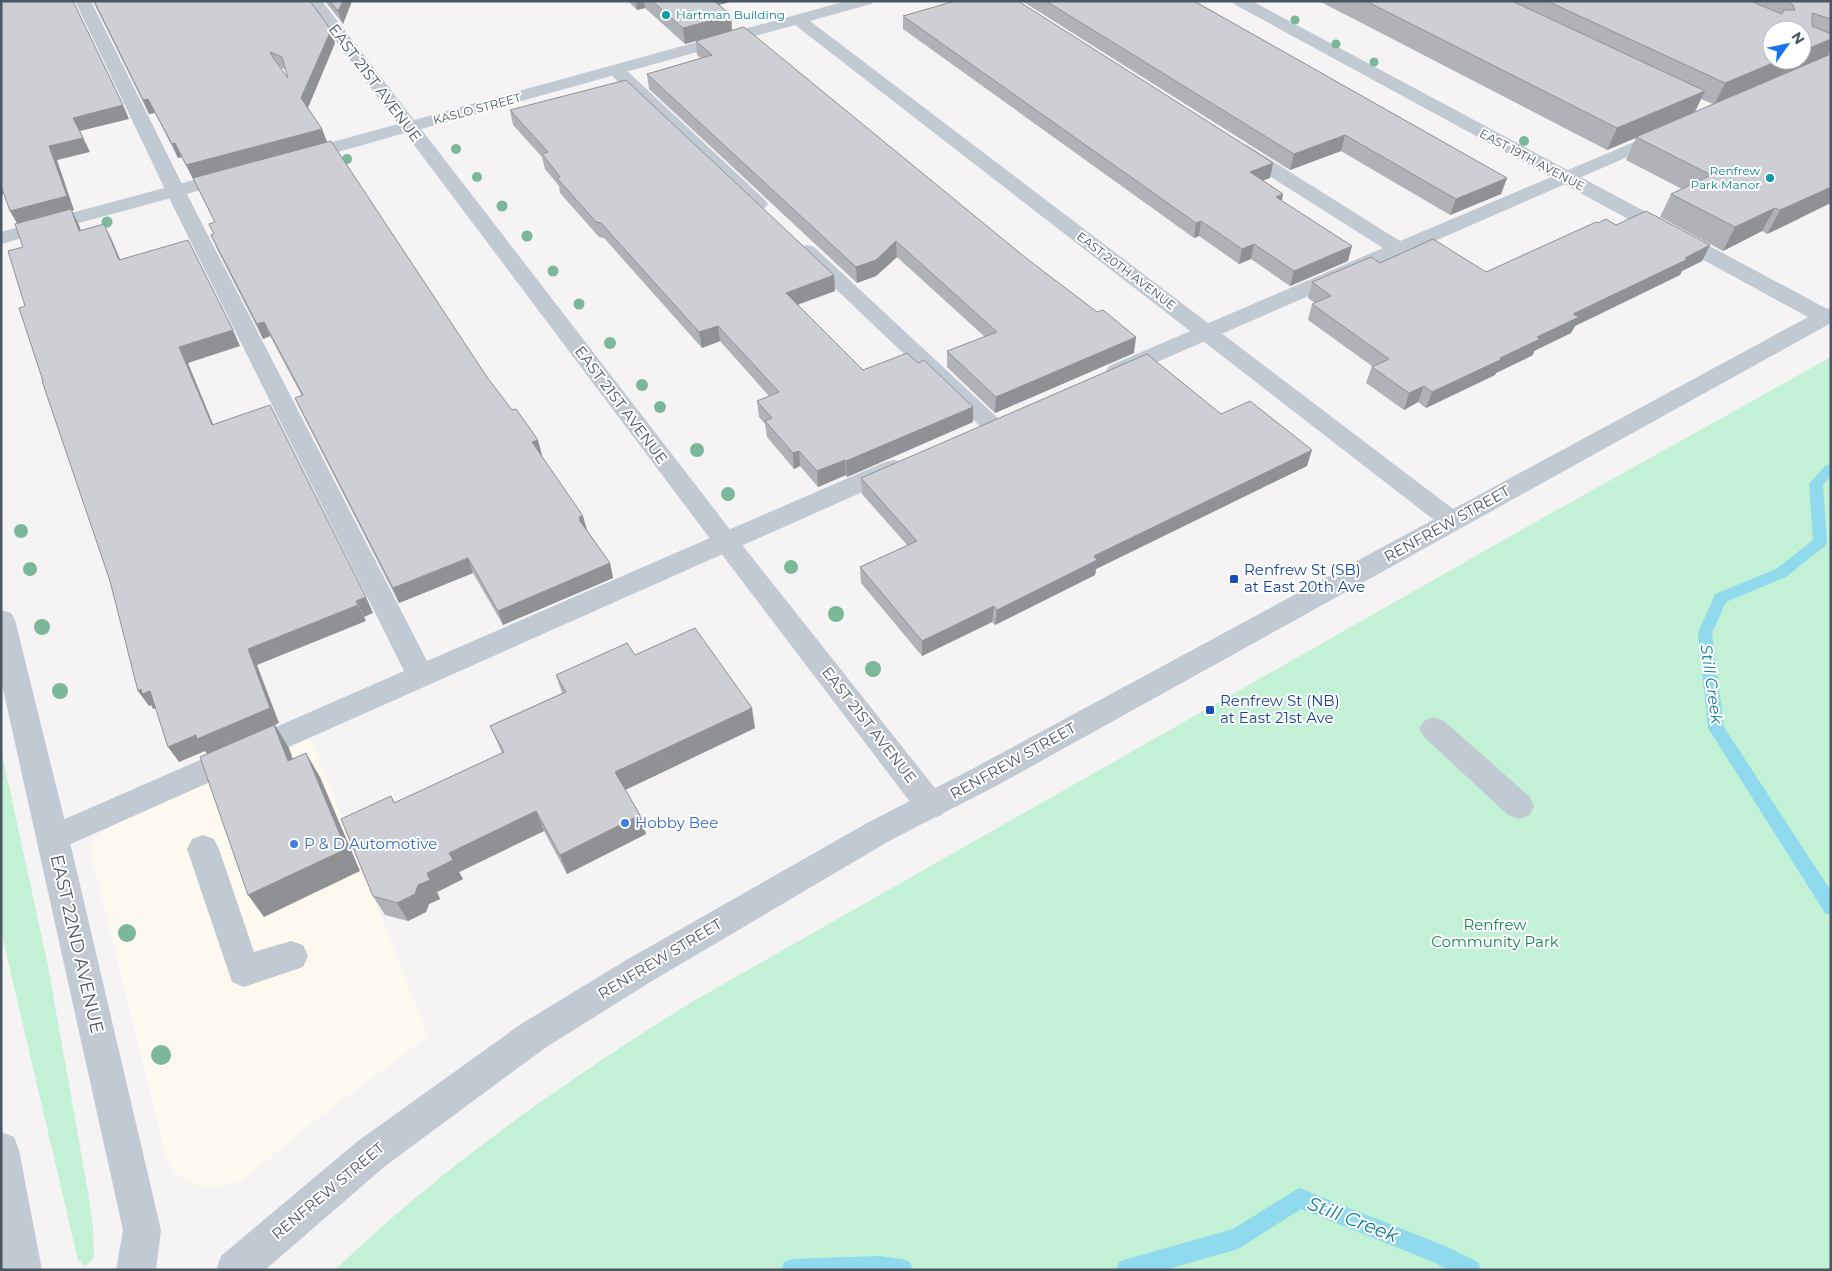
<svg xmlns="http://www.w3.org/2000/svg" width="1832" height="1271" font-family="Montserrat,sans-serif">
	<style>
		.commercial { fill: #fdf9ef }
		.green { fill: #c3f1d5 }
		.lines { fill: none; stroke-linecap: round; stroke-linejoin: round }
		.stream { fill: #90daee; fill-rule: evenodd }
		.service { fill: #c1cad2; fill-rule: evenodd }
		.minor { fill: #c1cad2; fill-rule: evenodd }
		.tertiary { fill: #c1cad2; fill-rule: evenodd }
		.tree { fill: #7bb799 }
		.wall { fill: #b0b2b7; fill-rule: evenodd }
		.shaded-wall { fill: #909195 }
		.building { fill: #cdcfd5; stroke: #909195; fill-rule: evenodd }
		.culture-dot { fill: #0f9aa8; stroke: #fff; stroke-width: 2 }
		.transit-dot { fill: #1a4fb4; stroke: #fff; stroke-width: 2 }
		.shop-dot { fill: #3f7fe0; stroke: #fff; stroke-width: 2 }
		.labels { text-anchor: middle; stroke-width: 4; stroke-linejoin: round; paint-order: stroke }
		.far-culture-label { font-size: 12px; fill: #0d838f; stroke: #fff; text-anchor: start }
		.far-street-label { font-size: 12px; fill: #4a5661; stroke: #fff }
		.street-label { font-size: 15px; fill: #4a5661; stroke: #fff }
		.transit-label { font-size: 15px; fill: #164399; stroke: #fff; text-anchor: start }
		.shop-label { font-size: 15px; fill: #366cbe; stroke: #fff; text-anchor: start }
		.park-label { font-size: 15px; fill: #17864f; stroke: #fff }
		.water-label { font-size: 16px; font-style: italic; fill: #0c7c9b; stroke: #fff }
		.near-street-label { font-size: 18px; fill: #4a5661; stroke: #fff }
		.near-water-label { font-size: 19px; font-style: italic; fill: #0c7c9b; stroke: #fff }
	</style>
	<rect width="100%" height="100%" fill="#f5f3f3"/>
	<polygon class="commercial" points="309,734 428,1036 314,1121 242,1180 218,1187 196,1186 175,1173 166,1156 89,845 129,810"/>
	<g class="green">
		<path d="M1831,357v913h-1496c107,-103 229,-188 355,-267l833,-474z"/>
		<polygon points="1,749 48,966 88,1192 93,1227 94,1258 85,1266 78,1260 1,931"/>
	</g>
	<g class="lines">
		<g class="stream">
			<polygon points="1831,464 1831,476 1823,485 1827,542 1825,546 1786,577 1726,602 1712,633 1724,727 1831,891 1831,915 1825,913 1708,728 1698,633 1715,594 1776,569 1813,540 1809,484 1826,465"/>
			<polygon points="1299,1188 1445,1246 1478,1262 1481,1270 1448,1270 1431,1261 1301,1209 1238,1249 1165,1270 1116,1270 1119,1262 1127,1259 1233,1229"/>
			<polygon points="879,1256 902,1259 910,1262 913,1270 781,1270 784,1262 792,1259"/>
		</g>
		<g class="service">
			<polygon points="75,1 91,1 194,208 427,661 885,462 894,460 903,462 906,468 903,474 64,847 53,851 42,847 37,838 42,829 404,671 174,208"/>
			<polygon points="617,66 623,67 765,200 768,204 765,208 758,210 751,208 611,75 608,71 611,67"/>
			<polygon points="1665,129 1671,130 1674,134 1671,138 1125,376 1117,378 1109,376 1106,371 1109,366 1383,248 1233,153 1231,149 1233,145 1240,143 1247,145 1400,241"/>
			<polygon points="807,245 814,247 1000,420 1004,425 1000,430 992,433 984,430 800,255 797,251 800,247"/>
			<polygon points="1434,717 1444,721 1530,797 1534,806 1530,815 1519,819 1508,815 1424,737 1419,729 1424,721"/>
			<polygon points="203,835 214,839 219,849 254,952 291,941 303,945 308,956 303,967 244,987 232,982 187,849 192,839"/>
		</g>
		<g class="minor">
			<polygon points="306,1 322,1 414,120 846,1 873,1 871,4 810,21 1461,515 1465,521 1461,527 1452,530 1443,527 795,25 421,129 735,536 942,797 946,806 942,815 931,819 920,815 717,548 405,133 299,163 292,161 290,157 292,153 398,124"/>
			<polygon points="1232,1 1252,1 1831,311 1831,322 1825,324 1817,322 1234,4"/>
			<polygon points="1802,36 1831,47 1831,58 1802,47"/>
			<polygon points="231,170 238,172 241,176 238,180 1,244 1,232"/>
		</g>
		<g class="tertiary">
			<polygon points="1831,308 1831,323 996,786 891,840 652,981 545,1048 384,1167 265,1270 216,1270 221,1256 358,1141 521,1024 628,959 869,822 974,768 1823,309"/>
			<polygon points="1,610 11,613 15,620 69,838 161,1230 156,1270 116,1270 123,1230 1,680"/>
			<polygon points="1,1132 14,1137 19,1150 42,1270 2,1270"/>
		</g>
	</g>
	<g class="tree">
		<circle cx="1295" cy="20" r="4.5"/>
		<circle cx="1336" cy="44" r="4.5"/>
		<circle cx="1374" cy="62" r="4.5"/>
		<circle cx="1524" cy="141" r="5"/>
		<circle cx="456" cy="149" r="5"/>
		<circle cx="347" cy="159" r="5"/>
		<circle cx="477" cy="177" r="5"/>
		<circle cx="502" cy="206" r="5.5"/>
		<circle cx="107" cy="222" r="5.5"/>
		<circle cx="527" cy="236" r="5.5"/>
		<circle cx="553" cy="271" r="5.5"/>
		<circle cx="579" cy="304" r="5.5"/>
		<circle cx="610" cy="343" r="6"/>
		<circle cx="642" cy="385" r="6"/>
		<circle cx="660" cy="407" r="6"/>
		<circle cx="697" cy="450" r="7"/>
		<circle cx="728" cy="494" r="7"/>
		<circle cx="21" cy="531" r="7"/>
		<circle cx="791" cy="567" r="7"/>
		<circle cx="30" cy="569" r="7"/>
		<circle cx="836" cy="614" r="8"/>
		<circle cx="42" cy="627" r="8"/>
		<circle cx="873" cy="669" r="8"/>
		<circle cx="60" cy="691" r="8"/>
		<circle cx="127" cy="933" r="9"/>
		<circle cx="161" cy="1055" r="10"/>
	</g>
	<g class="wall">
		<path d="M93,1h217l25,42 -27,65 14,21 5,13 160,235 55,78h-1l46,75 23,33 3,15 -110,47 -30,-52 -74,30 -97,-190 -7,-15 7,-2 -32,-60 -7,3 -46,-90 -6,-14 3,-1 1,-11 -22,-45 -11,-21 -4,1 -23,-45 -6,1zM280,67l6,3 2,8z"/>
		<polygon points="325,1 352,1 343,24"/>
		<polygon points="628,1 734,1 719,5 731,15 732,31 1134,353 995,413 947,367 947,351 985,337 897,257 876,276 857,283 649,89 647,74 701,58 697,55 696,41 685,44 645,8 637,10"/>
		<polygon points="1022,1 1194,1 1507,178 1501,194 1450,215 1341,151 1290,170"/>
		<path d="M1319,1h512v48l-4,7 -28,163 -32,15 -5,-3 -39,20 -63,-34 11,-23 11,-5 -56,-29 10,-22 -29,12zM1701,99l12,5 -18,8z"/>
		<polygon points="903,16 1273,163 1270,178 1263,180 1283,194 1282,201 1348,261 1290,286 1251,259 1239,264 1199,236 1194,238 903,29"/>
		<polygon points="510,110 834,275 835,291 798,305 863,370 973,422 847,477 846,475 818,487 800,466 794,469 767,437 765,424 759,417 757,401 769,396 720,341 702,348 604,238 599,237 560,193 559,186 545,169 542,157 513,125"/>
		<polygon points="1598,223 1616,225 1710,245 1702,261 1682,271 1680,275 1575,326 1571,333 1534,351 1533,355 1496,373 1495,375 1426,408 1418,402 1404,410 1366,383 1372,366 1308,320 1312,304 1315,303 1308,298 1312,282 1380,263 1486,272"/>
		<polygon points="1221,414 1307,466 1096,569 1095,575 995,625 992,622 922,656 861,583 860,567 908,546 862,494 861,478"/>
		<polygon points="635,655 755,728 625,790 640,815 646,834 567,874 544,831 459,872 463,879 437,892 440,899 429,904 426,912 408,921 385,915 373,896 391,796 395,803 502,753 490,726 562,693 556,675"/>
	</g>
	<g class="shaded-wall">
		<polygon points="343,1 352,1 343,24 338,11"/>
		<polygon points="636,1 644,1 645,8 637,10"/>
		<polygon points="705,1 734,1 706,8"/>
		<polygon points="731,15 732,31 685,44 683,28"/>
		<polygon points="331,30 335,43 306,112 301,98"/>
		<polygon points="1831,39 1831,49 1826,58 1714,105 1725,83 1780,60 1802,60 1802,51"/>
		<polygon points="1705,91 1694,113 1607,150 1617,128"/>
		<polygon points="148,99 155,113 149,114 143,100"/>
		<polygon points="123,105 129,119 80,131 90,152 57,160 74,210 72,211 79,225 87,247 18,225 10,211 49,146 73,118"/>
		<polygon points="322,129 327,142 193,179 186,165"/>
		<polygon points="1345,135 1341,151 1290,170 1294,154"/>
		<polygon points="175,143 182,157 178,158 172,144"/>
		<polygon points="1273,163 1270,178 1247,186 1250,172"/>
		<polygon points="1507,178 1501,194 1450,215 1456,199"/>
		<polygon points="1,184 7,193 1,194"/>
		<polygon points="1831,187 1831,203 1767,234 1780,210"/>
		<polygon points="1283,194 1280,209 1276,197"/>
		<polygon points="1775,208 1762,231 1723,251 1735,227"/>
		<polygon points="1201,221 1199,236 1194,238 1196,223"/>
		<polygon points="104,224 112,240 127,276 119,260"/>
		<polygon points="896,241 897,257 876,276 857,283 856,267"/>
		<polygon points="1254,244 1251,259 1239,264 1242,249"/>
		<polygon points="1710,245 1702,261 1682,271 1680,275 1575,326 1571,333 1534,351 1533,355 1496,373 1495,375 1426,408 1432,392 1500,358 1537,337 1573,314"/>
		<polygon points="1352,246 1348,261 1290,286 1294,271"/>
		<polygon points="834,275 835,291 787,308 786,293"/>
		<polygon points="264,322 270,336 263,339 257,324"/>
		<polygon points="718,326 720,341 702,348 699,332"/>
		<polygon points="233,330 240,346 188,363 220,441 212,425 179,347"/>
		<polygon points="1136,337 1134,353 995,413 996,397"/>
		<polygon points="1424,386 1418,402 1404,410 1409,393"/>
		<polygon points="973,407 973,422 847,477 846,461"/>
		<polygon points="538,440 542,455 536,457 532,442"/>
		<polygon points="1312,450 1307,466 1096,569 1095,575 995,625 997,610 1098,554"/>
		<polygon points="799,451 800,466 794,469 793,453"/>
		<polygon points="845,460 846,475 818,487 817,471"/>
		<polygon points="583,516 587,530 583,532 579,517"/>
		<polygon points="468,558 473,573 399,603 393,588"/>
		<polygon points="610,563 613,578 503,625 498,611"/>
		<polygon points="366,597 373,613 364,617 356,601"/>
		<polygon points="358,605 366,621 257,665 279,723 275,725 289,748 302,785 208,755 205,751 179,762 168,747 248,649"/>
		<polygon points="994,606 992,622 922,656 922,641"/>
		<polygon points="141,689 150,691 161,706 153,709 151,705 149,706 138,691"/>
		<polygon points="752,708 755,728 621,792 615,772"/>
		<polygon points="306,753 320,777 360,871 264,917 248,895"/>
		<polygon points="536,811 544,831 459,872 463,879 437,892 440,899 429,904 426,912 408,921 397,903 418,885 427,873 449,853"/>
		<polygon points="640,815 646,834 567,874 560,855"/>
	</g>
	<g class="building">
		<polygon points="1,1 73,1 123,105 73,118 83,138 49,146 67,196 10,211 1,186"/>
		<path d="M94,1h216l21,29 -30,68 21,31 -136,36 -11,-22 -3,1 -24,-45 -5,1zM270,52l12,5 6,21 -14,-19z"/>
		<polygon points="330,1 343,1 338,11"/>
		<polygon points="652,1 714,1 731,15 683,28"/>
		<polygon points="955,1 1018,1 1273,163 1250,172 1283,194 1276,197 1352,246 1294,271 1254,244 1242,249 1201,221 1196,223 903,16"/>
		<polygon points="1046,1 1194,1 1507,178 1456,199 1345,135 1294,154"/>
		<polygon points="1366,1 1512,1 1705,91 1617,128"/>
		<polygon points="1547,1 1750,1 1782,14 1784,10 1795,10 1793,5 1786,1 1831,1 1831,19 1812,13 1812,26 1831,34 1831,39 1802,51 1802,30 1772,30 1772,60 1780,60 1725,83"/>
		<polygon points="744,27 1026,258 1097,312 1103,310 1136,337 996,397 947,351 997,332 896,241 876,260 856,267 647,74 712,55 696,41"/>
		<polygon points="1831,54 1831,187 1780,210 1775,208 1735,227 1671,194 1711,175 1636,137"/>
		<polygon points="626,80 834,275 786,293 863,370 907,353 918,363 924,360 973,407 846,461 845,460 817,471 799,451 793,453 765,421 772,418 757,401 779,392 718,326 699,332 601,223 596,222 557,178 560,177 542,154 548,152 510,110"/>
		<polygon points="331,141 487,377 512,410 516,409 538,440 532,442 583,516 579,517 580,521 610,563 498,611 468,558 393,588 295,398 303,395 264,322 257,324 211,235 214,234 209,224 215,222 193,178"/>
		<polygon points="71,209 79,231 104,224 119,260 188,240 233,330 179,347 212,425 270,405 366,597 356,601 358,605 248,649 270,708 197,739 196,735 168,747 150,691 142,694 141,689 138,691 110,581 42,381 43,381 19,308 25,306 8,251 23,247 15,224"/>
		<polygon points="1646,211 1710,245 1685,258 1688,259 1573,314 1579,317 1537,337 1540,339 1500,358 1502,359 1432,392 1424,386 1409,393 1372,367 1389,359 1312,304 1331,296 1312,282 1371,257 1380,263 1433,239 1486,272 1596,222 1598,223 1606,219 1616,225"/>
		<polygon points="1147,354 1221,414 1250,401 1312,450 1098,554 1094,556 1097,560 997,610 994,606 922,641 860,567 917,541 861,478"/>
		<polygon points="695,628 752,708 615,772 640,815 560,855 536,811 449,853 453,860 427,873 430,880 418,885 415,894 397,903 373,896 341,819 391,796 394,803 504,752 490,726 566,692 556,675 627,643 635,655"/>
		<polygon points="274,725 288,761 306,753 346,849 248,895 200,757"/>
	</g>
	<g class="culture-dot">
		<circle cx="666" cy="15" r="5"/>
		<circle cx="1770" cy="178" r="5"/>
	</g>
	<g class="transit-dot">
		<rect x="1229" y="574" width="10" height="10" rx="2.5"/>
		<rect x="1205" y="705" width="10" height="10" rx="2.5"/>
	</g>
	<g class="shop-dot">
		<circle cx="625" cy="823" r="5"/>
		<circle cx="294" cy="844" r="5"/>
	</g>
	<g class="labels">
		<g class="far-culture-label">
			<text x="676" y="19">Hartman Building</text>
			<text x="1760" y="175" text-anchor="end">Renfrew<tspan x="1760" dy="14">Park Manor</tspan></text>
		</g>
		<g class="far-street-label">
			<text transform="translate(477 109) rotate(-15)" y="4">KASLO STREET</text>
			<text transform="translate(1532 160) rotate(28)" y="4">EAST 19TH AVENUE</text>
			<text transform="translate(1126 271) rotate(37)" y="4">EAST 20TH AVENUE</text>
		</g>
		<g class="street-label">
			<text transform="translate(375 83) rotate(53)" y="5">EAST 21ST AVENUE</text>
			<text transform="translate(621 405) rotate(53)" y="5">EAST 21ST AVENUE</text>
			<text transform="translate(1447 524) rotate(-29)" y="5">RENFREW STREET</text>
			<text transform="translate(869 725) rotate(52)" y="5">EAST 21ST AVENUE</text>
			<text transform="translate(1013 761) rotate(-29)" y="5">RENFREW STREET</text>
			<text transform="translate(660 959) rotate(-31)" y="5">RENFREW STREET</text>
			<text transform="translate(328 1191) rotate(-40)" y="5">RENFREW STREET</text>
		</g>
		<g class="transit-label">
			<text x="1244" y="575">Renfrew St (SB)<tspan x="1244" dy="17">at East 20th Ave</tspan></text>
			<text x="1220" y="706">Renfrew St (NB)<tspan x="1220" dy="17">at East 21st Ave</tspan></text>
		</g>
		<g class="shop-label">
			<text x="635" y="828">Hobby Bee</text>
			<text x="304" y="849">P &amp; D Automotive</text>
		</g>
		<g class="park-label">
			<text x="1495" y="930">Renfrew<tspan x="1495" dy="17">Community Park</tspan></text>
		</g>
		<g class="water-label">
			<text transform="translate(1712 684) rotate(82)" y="6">Still Creek</text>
		</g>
		<g class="near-street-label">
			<text transform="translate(77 944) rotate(77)" y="6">EAST 22ND AVENUE</text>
		</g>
		<g class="near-water-label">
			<text transform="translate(1353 1219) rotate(21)" y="7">Still Creek</text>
		</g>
	</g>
	<rect width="1832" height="1271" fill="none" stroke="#4a5661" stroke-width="5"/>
	<g transform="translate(1787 45) rotate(57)"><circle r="24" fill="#ffffff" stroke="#b7bbc0"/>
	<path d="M0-4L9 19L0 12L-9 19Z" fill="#1a73e8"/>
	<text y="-8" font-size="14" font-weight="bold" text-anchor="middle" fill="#4a5661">N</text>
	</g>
</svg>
